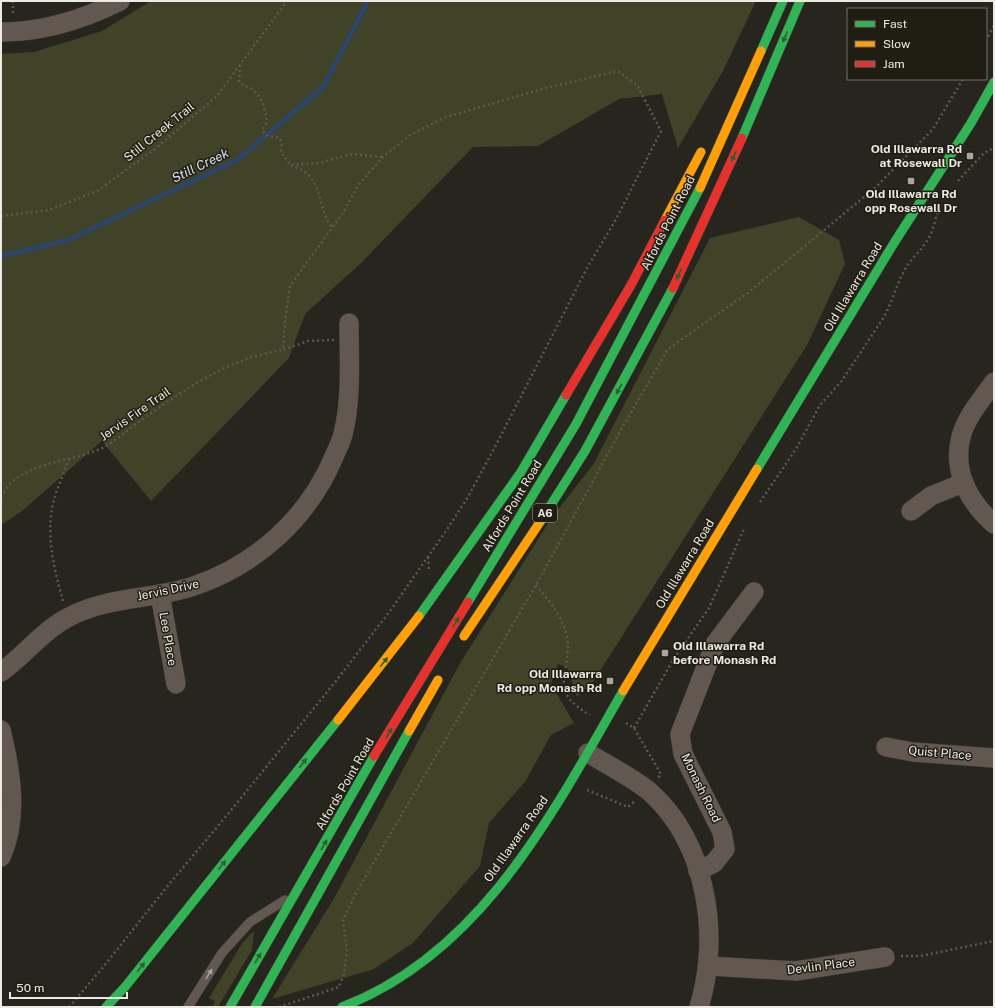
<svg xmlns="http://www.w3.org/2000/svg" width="995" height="1008" font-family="'Public Sans',sans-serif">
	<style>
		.green { fill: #404327 }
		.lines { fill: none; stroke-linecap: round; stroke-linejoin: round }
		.stream { stroke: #2b466e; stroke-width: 4.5 }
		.lane-casing { stroke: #41403a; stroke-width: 10 }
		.street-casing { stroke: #41403a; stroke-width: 20 }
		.fast-casing { stroke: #41403a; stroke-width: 10 }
		.slow-casing { stroke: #41403a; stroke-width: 10 }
		.jam-casing { stroke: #41403a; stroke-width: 10 }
		.path { stroke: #5f5851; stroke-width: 2.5; stroke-dasharray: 2 3; stroke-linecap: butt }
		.lane { stroke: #63584f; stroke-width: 9 }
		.street { stroke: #63584f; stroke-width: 19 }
		.fast { stroke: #30b455; stroke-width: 9 }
		.slow { stroke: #ff9f0a; stroke-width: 9 }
		.jam { stroke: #e5322d; stroke-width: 9 }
		.oneway { fill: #276230 }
		.oneway2 { fill: #a8a199 }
		.poi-dot { fill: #a7a59e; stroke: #201e12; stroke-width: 1.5 }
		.labels { text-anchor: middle; stroke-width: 3; stroke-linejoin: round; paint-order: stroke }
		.shield { fill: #201e12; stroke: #afada4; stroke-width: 1 }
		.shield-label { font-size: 11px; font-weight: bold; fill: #eceae3 }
		.street-label { font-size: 12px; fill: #eceae3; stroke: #201e12 }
		.poi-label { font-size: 12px; font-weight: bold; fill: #eceae3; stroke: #201e12; text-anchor: end }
		.water-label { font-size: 13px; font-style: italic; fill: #d8e1f0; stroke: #201e12 }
	</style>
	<rect width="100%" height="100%" fill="#26251e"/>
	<g class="green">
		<polygon points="151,1 756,1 723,71 678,148 662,94 619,99 538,146 473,147 361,263 305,314 289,358 151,501 102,441 22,511 1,525 1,54 34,52 102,31"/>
		<polygon points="799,217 839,240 845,264 807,345 593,682 577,697 567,667 558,664 551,684 574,723 551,735 525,782 489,823 480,866 413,943 374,969 272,999 333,900 459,665 552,517 593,465 710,238"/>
		<polygon points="254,931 252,950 218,1007 212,1007 215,1001 209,998 243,942"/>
	</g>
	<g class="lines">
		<polyline class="stream" points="1,256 68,240 237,160 323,87 368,1"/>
		<g class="lane-casing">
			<polyline id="lane" points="188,1007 222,953 250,922 285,900"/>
		</g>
		<g class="street-casing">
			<g id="street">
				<path d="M1,32c43,0 81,-12 119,-31"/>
				<path d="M994,382c-12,17 -28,35 -33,55 -9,34 8,65 33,87"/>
				<polyline points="911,511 931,496 963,483"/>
				<polyline points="160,594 176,684"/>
				<path d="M1,672c23,-16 42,-42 68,-55 39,-21 84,-17 125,-31 62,-21 113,-67 139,-127 3,-8 8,-16 10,-25 9,-36 6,-74 6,-111"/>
				<path d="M1,730c10,41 18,87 0,127"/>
				<polyline points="886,747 913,752 994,758"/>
				<path d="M588,753c18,11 47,26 62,39 57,51 71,144 49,215"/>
				<polyline points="698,871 714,863 725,849 722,832 683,754 680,734 715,644 754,592"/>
				<polyline points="709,966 796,971 885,957"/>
			</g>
		</g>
		<g class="fast-casing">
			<g id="fast">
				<polyline points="761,51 783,1"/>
				<polyline points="742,138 800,1"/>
				<polyline points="757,469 894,243 971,123 994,82"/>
				<polyline points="542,519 585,451 673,288"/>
				<polyline points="468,602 576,424 700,188"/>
				<polyline points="419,616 521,472 566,395"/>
				<polyline points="106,1007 125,987 338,720"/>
				<polyline points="230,1007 374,756"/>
				<polyline points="255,1007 409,731"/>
				<path d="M342,1007c139,-53 211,-194 281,-316"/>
			</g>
		</g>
		<g class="slow-casing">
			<g id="slow">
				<polyline points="700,188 761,51"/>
				<polyline points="665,220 701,152"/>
				<polyline points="464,636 542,519"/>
				<polyline points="623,691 757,469"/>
				<polyline points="338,720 419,616"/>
				<polyline points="409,731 438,680"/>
			</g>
		</g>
		<g class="jam-casing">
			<g id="jam">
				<polyline points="673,288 742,138"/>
				<polyline points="566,395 631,285 665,220"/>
				<polyline points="374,756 468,602"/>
			</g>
		</g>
		<g class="path">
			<polyline points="13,1 13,16"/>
			<polyline points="986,41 994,25"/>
			<path d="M240,65l-1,17c4,4 10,4 14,8 10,8 12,20 14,32l-5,8 4,5 13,3 3,6 -1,7 9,14 29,-2 33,-9 31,3"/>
			<path d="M291,165c4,3 11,4 14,7 18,14 14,39 27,56"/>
			<polyline points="958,181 984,153 994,148"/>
			<polyline points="1,216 49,210 97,191 155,149 217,96 287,1"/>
			<path d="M1,497c4,-6 8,-13 13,-17 25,-19 58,-19 86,-31 14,-6 27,-19 40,-28 44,-31 88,-63 143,-71"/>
			<path d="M760,502l36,-53 24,-44 21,-23 43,-65c8,-15 12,-31 20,-46 6,-12 16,-19 23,-30 6,-9 7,-19 11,-29"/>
			<polyline points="428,557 429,570"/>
			<path d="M536,585c13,16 27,31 31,53 5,36 -21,52 23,77"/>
			<path d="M63,601c-9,-32 -18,-68 -9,-101 4,-14 10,-27 15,-41"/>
			<polyline points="626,723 634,728 661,774 658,778"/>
			<polyline points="634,728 673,660 709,608 744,529"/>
			<polyline points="587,790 628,807 635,801"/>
			<polyline points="901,956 920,956 994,941"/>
			<polyline points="69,1007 100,971 170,883 228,814 336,681 390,611 446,531 468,497 496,445 587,268 615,221 661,131 637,85 618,71 546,88 446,117 410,135 383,157 359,184 343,213 290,286 285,321 283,350 308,341 334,340"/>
			<polyline points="279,1007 339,987 344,974 347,951 343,920 357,891 536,585 622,428 668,349 749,292 875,188 933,129 963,79"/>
		</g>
		<use href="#lane" class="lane"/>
		<use href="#street" class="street"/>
		<use href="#fast" class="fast"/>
		<use href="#slow" class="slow"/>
		<use href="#jam" class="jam"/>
	</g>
	<defs><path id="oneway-solid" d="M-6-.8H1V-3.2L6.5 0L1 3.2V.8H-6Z"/></defs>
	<g class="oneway">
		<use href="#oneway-solid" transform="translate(785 37) rotate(113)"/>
		<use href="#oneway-solid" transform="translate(734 156) rotate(115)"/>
		<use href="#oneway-solid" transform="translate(679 274) rotate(115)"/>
		<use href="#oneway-solid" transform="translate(619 389) rotate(119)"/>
		<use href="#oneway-solid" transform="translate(456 622) rotate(-59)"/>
		<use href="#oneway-solid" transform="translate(384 662) rotate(-51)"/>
		<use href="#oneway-solid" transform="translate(389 733) rotate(-59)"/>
		<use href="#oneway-solid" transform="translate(303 763) rotate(-51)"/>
		<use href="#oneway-solid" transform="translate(324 845) rotate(-60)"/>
		<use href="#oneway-solid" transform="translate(222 865) rotate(-51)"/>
		<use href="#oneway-solid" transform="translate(258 958) rotate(-60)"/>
		<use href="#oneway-solid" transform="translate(141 967) rotate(-52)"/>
	</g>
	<use class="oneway2" href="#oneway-solid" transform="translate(209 974) rotate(-58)"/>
	<g class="poi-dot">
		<rect x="966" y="152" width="8" height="8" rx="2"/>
		<rect x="907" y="177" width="8" height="8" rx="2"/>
		<rect x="661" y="649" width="8" height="8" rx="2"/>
		<rect x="606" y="677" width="8" height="8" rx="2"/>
	</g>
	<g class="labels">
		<rect class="shield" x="533" y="504" width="24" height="18" rx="3"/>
		<g class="shield-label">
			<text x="545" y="517">A6</text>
		</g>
		<g class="street-label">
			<text transform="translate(159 132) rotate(-39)" y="4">Still Creek Trail</text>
			<text transform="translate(668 223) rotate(-63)" y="4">Alfords Point Road</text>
			<text transform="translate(853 287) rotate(-59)" y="4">Old Illawarra Road</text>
			<text transform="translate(135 414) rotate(-35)" y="4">Jervis Fire Trail</text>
			<text transform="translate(512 506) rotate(-59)" y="4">Alfords Point Road</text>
			<text transform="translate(685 564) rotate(-59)" y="4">Old Illawarra Road</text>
			<text transform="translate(168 590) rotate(-12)" y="4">Jervis Drive</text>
			<text transform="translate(168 639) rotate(80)" y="4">Lee Place</text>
			<text transform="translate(940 753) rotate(5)" y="4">Quist Place</text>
			<text transform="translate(345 784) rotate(-60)" y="4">Alfords Point Road</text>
			<text transform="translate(701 788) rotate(64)" y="4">Monash Road</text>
			<text transform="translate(516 839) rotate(-55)" y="4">Old Illawarra Road</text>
			<text transform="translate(821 966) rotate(-7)" y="4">Devlin Place</text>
		</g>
		<g class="poi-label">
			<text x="962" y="153">Old Illawarra Rd<tspan x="962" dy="14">at Rosewall Dr</tspan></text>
			<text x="911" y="198" text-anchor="middle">Old Illawarra Rd<tspan x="911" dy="14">opp Rosewall Dr</tspan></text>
			<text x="673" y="650" text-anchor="start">Old Illawarra Rd<tspan x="673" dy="14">before Monash Rd</tspan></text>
			<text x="602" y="678">Old Illawarra<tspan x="602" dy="14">Rd opp Monash Rd</tspan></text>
		</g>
		<g class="water-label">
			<text transform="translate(200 165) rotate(-26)" y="5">Still Creek</text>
		</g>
	</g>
	<rect width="995" height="1008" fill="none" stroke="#eceae3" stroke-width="4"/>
	<rect x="847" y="8" width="140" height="72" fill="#201e12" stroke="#727066"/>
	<rect x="855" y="21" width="20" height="6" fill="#30b455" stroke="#727066"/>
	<text x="883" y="28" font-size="12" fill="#eceae3">Fast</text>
	<rect x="855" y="41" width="20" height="6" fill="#ff9f0a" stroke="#727066"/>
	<text x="883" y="48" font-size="12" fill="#eceae3">Slow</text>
	<rect x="855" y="61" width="20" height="6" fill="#e5322d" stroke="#727066"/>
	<text x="883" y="68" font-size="12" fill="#eceae3">Jam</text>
	<path d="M10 992v6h117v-6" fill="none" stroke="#eceae3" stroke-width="2"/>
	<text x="16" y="992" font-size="12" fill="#eceae3" stroke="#201e12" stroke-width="3" paint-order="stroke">50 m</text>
</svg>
